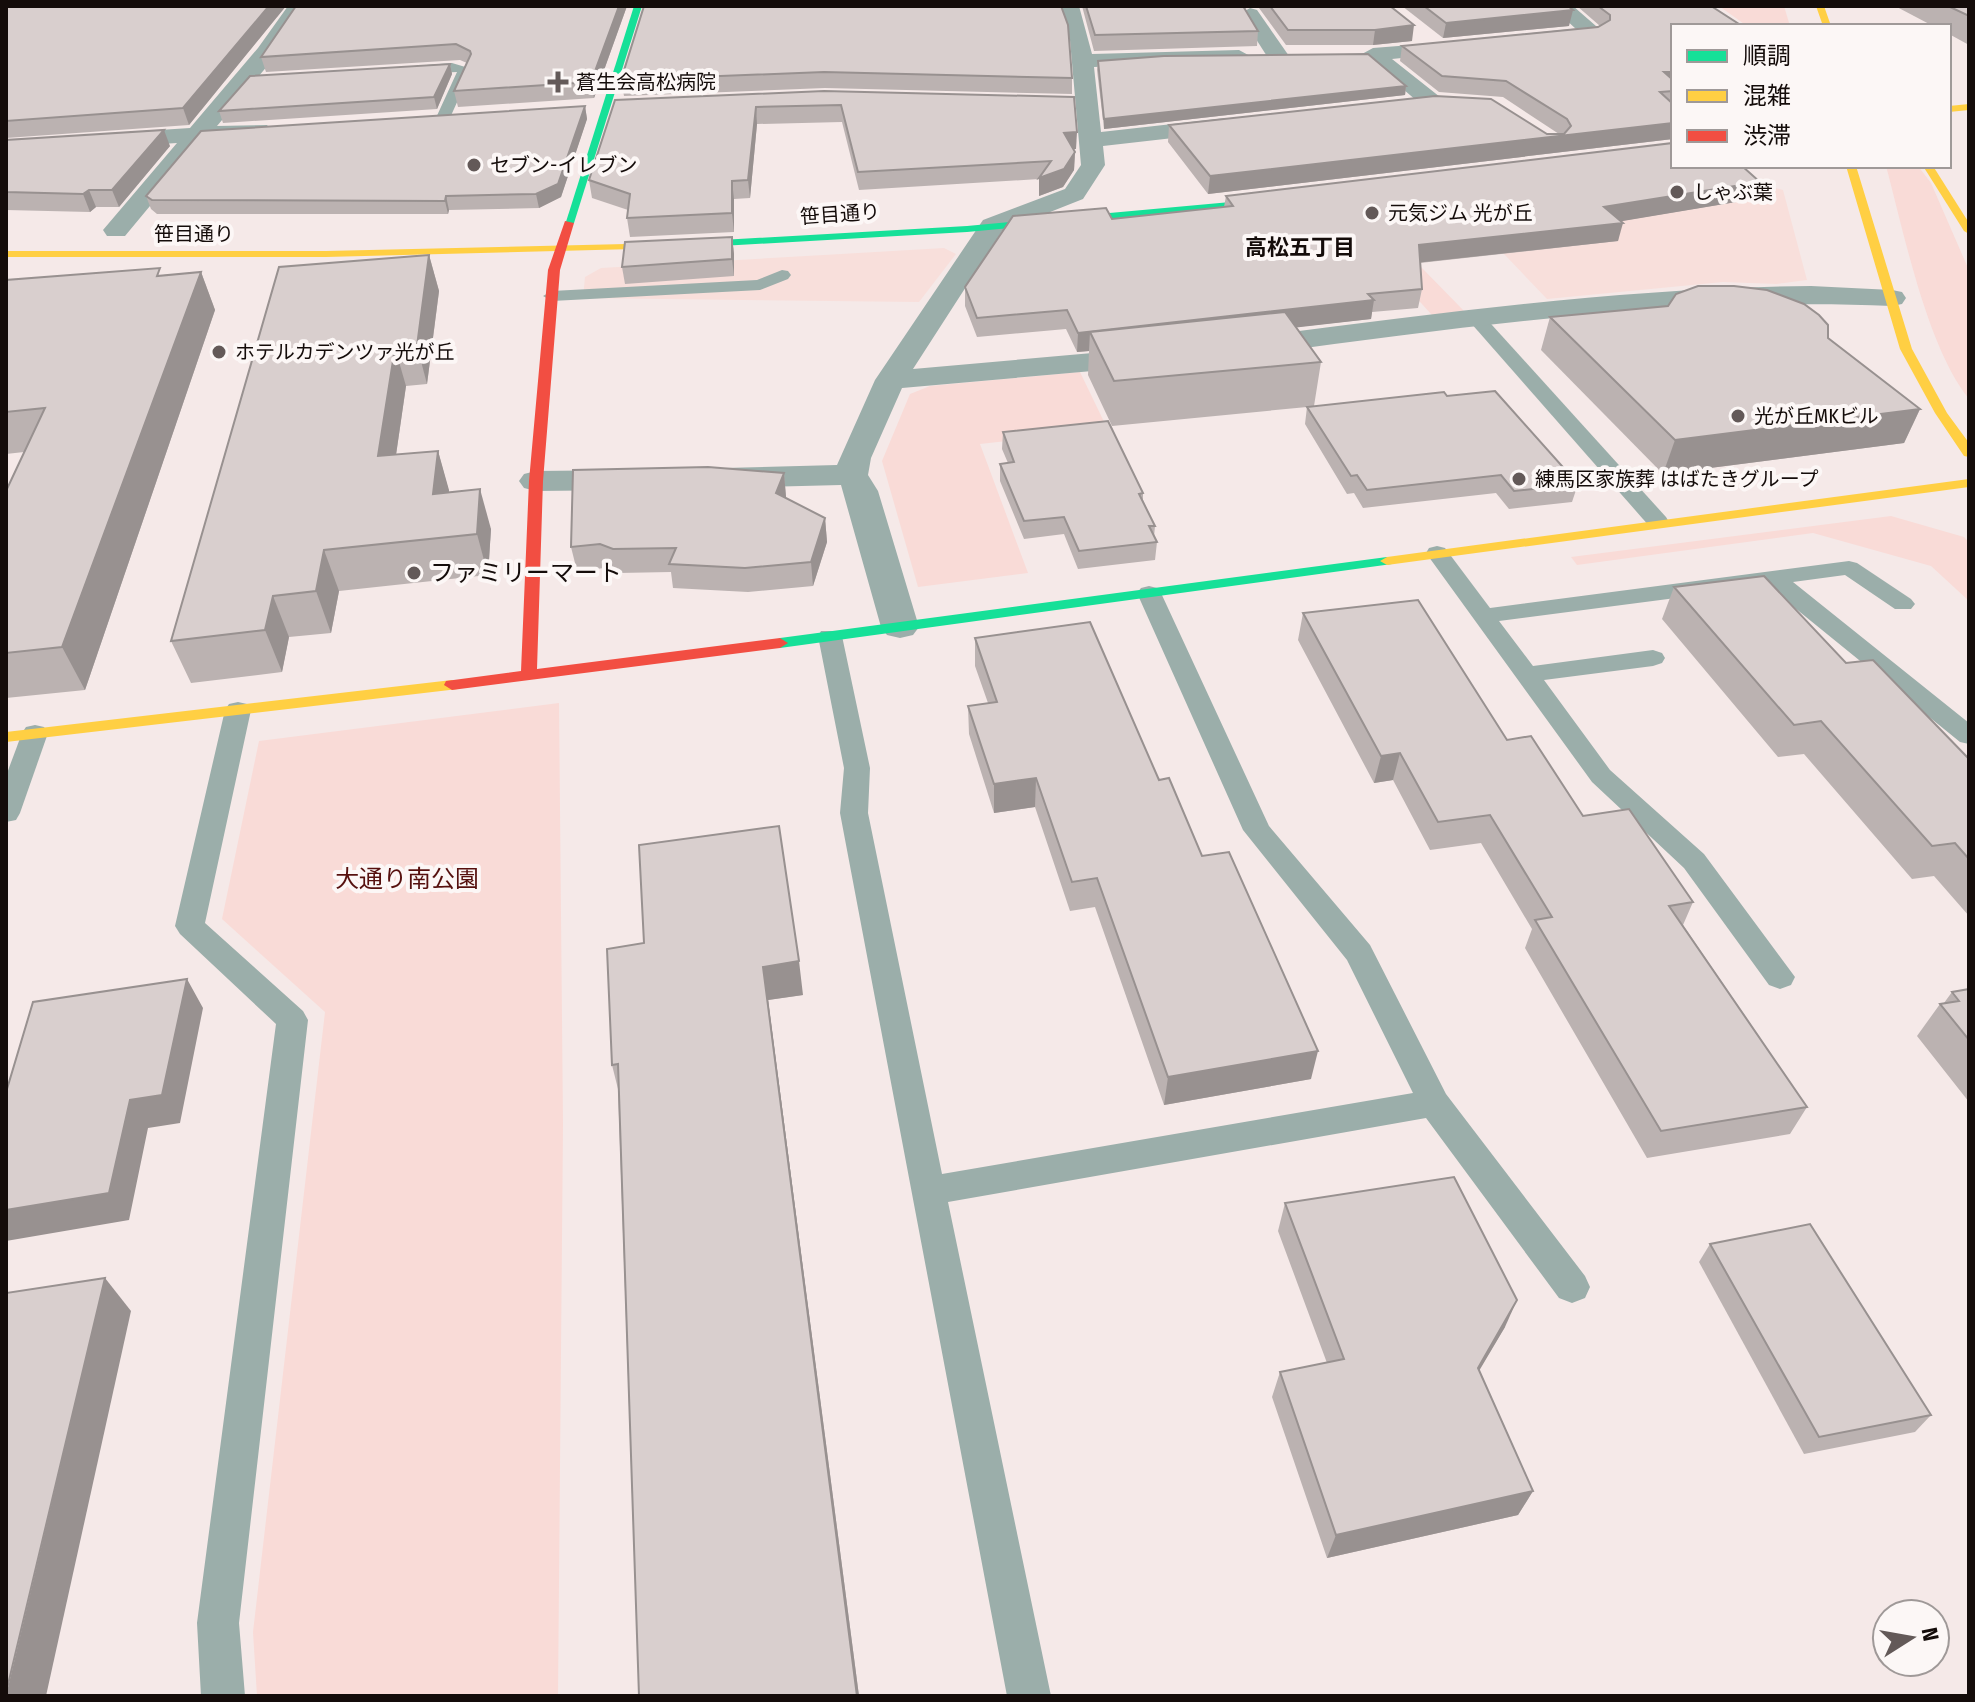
<svg xmlns="http://www.w3.org/2000/svg" width="1975" height="1702" font-family="'Fira Sans Condensed','Noto Sans JP',sans-serif">
	<style>
		.built { fill: #f8dfdb }
		.green { fill: #f9dbd7 }
		.lines { fill: none; stroke-linecap: round; stroke-linejoin: round }
		.lane { fill: #9baeaa; fill-rule: evenodd }
		.street { fill: #9baeaa; fill-rule: evenodd }
		.fast { fill: #16e098; fill-rule: evenodd }
		.slow { fill: #ffcf43; fill-rule: evenodd }
		.jam { fill: #f24e42; fill-rule: evenodd }
		.wall { fill: #bbb2b1 }
		.shaded-wall { fill: #989190 }
		.building { fill: #d9cfce; stroke: #989190; stroke-width: 2 }
		.poi-dot { fill: #635958; stroke: #fcf7f6; stroke-width: 3 }
		.labels { text-anchor: middle; stroke-width: 8; stroke-linejoin: round; paint-order: stroke }
		.far-poi-label { font-size: 20px; fill: #140c0a; stroke: #fcf7f6; text-anchor: start }
		.far-street-label { font-size: 20px; fill: #140c0a; stroke: #fcf7f6 }
		.far-neighbourhood-label { font-size: 22px; font-weight: bold; fill: #140c0a; stroke: #fcf7f6 }
		.poi-label { font-size: 24px; fill: #140c0a; stroke: #fcf7f6; text-anchor: start }
		.park-label { font-size: 24px; fill: #56100e; stroke: #fcf7f6 }
	</style>
	<rect width="100%" height="100%" fill="#f5e9e8"/>
	<g class="built">
		<polygon points="1673,166 1699,166 1783,190 1807,280 1777,284 1723,282 1547,299 1505,255 1438,197"/>
		<polygon points="944,248 956,254 919,302 583,298 585,277 601,268"/>
	</g>
	<g class="green">
		<polygon points="1719,6 1784,6 1790,26 1747,26"/>
		<path d="M1886,166h32l13,17 37,85 1,131c-42,-52 -65,-166 -83,-233z"/>
		<polygon points="1420,266 1464,311 1432,315 1390,269"/>
		<polygon points="1080,372 1108,430 980,444 1028,573 918,587 882,461 910,394 930,386"/>
		<polygon points="1891,516 1964,537 1969,542 1969,601 1931,566 1813,533 1577,565 1571,557"/>
		<polygon points="559,703 563,1124 558,1696 257,1696 253,1632 325,1012 222,919 259,741"/>
	</g>
	<g class="lines">
		<g class="lane">
			<polygon points="452,63 472,69 449,120 442,124 435,120 457,72 414,74 407,70 414,66"/>
			<polygon points="782,270 788,271 791,275 788,279 760,290 552,301 543,296 552,291 757,280"/>
			<polygon points="1476,312 1482,314 1666,517 1669,522 1666,527 1650,527 1470,322 1467,318"/>
			<polygon points="1437,546 1445,548 1490,608 1849,561 1857,563 1911,599 1915,604 1911,609 1895,609 1845,575 1793,582 1969,723 1969,744 1960,742 1768,586 1499,621 1533,666 1653,650 1662,653 1665,658 1662,663 1653,666 1544,680 1610,770 1704,854 1795,977 1791,985 1780,989 1769,985 1684,868 1592,782 1426,553 1429,548"/>
			<polygon points="1149,586 1157,588 1161,593 1269,826 1370,945 1446,1094 1585,1276 1590,1287 1585,1298 1572,1303 1559,1298 1426,1118 948,1202 1051,1696 1007,1696 840,813 844,768 818,636 821,631 839,631 842,636 870,768 868,813 942,1174 1413,1093 1347,960 1243,830 1137,593 1141,588"/>
			<polygon points="238,702 247,704 251,710 205,923 303,1011 308,1020 239,1623 245,1696 201,1696 197,1623 276,1024 180,934 175,926 225,710 229,704"/>
			<polygon points="35,725 44,727 48,733 20,813 16,820 6,822 6,776 22,733 26,727"/>
		</g>
		<g class="street">
			<polygon points="288,6 308,6 274,58 217,126 267,125 271,130 267,135 204,141 125,236 107,236 103,230 177,143 6,154 6,140 190,128 258,48"/>
			<polygon points="1059,6 1079,6 1092,54 1239,50 1250,56 1239,62 1094,67 1101,132 1226,118 1234,120 1238,125 1234,130 1226,132 1103,146 1105,165 1083,199 1002,231 913,369 1149,348 1160,351 1164,357 1160,363 1149,366 902,388 871,458 868,475 878,491 919,627 913,635 900,638 887,635 881,627 841,485 724,488 712,485 707,478 712,471 724,468 837,465 875,380 983,220 1065,189 1081,165 1070,40"/>
			<polygon points="1551,6 1573,6 1604,33 1594,39 1536,43 1533,39 1536,35 1576,29"/>
			<polygon points="1250,8 1257,10 1289,56 1286,61 1278,62 1270,61 1240,14"/>
			<polygon points="1462,41 1469,43 1473,47 1469,51 1392,59 1440,97 1443,102 1440,107 1424,107 1362,54 1373,48"/>
			<path d="M1811,286l81,4 10,2 4,6 -4,6 -10,2c-219,-9 -430,21 -647,50l-10,-3 -5,-6 5,-6 10,-3c188,-24 375,-50 566,-52z"/>
			<polygon points="632,470 644,473 649,480 644,487 632,490 536,491 524,488 519,481 524,474 536,471"/>
		</g>
		<g class="fast">
			<polygon points="634,6 642,6 574,223 565,225"/>
			<polygon points="1286,197 1291,200 1290,202 967,232 669,249 664,246 669,243 967,226"/>
			<polygon points="1387,557 1392,558 1392,564 780,648 772,643 780,638"/>
		</g>
		<g class="slow">
			<polygon points="1816,6 1824,6 1831,26 1823,26"/>
			<polygon points="1969,104 1969,110 1949,112 1949,106"/>
			<polygon points="1846,166 1856,166 1912,349 1947,413 1969,443 1969,457 1964,456 1935,413 1900,349"/>
			<polygon points="1923,166 1933,166 1969,223 1969,234 1964,231"/>
			<polygon points="669,243 673,244 673,248 326,257 6,257 6,251 326,251"/>
			<polygon points="1969,479 1969,487 1387,565 1380,561 1387,557"/>
			<polygon points="452,680 460,685 458,689 6,742 6,732"/>
		</g>
		<polygon class="jam" points="565,221 574,223 560,270 543,481 537,669 780,638 788,643 780,648 452,690 444,685 446,681 521,671 529,481 548,270"/>
	</g>
	<g class="wall">
		<polygon points="6,6 286,6 189,125 6,138"/>
		<polygon points="296,6 627,6 594,98 458,107 454,91 467,63 460,60 266,72 261,57"/>
		<polygon points="644,6 1072,78 1072,94 825,88 624,96 621,80"/>
		<polygon points="1082,6 1249,6 1245,9 1258,31 1257,46 1094,51"/>
		<polygon points="1253,6 1390,6 1412,41 1373,45 1286,45 1259,8"/>
		<polygon points="1402,6 1568,6 1569,26 1443,38"/>
		<polygon points="1577,6 1711,6 1673,26 1673,139 1208,194 1168,142 1169,125 1559,134 1503,97 1439,92 1400,61 1402,46 1600,26"/>
		<polygon points="1895,6 1969,6 1969,45 1949,34 1949,26 1933,26"/>
		<polygon points="1098,61 1406,86 1405,95 1104,129 1097,70"/>
		<polygon points="450,64 452,74 437,109 223,123 219,111"/>
		<polygon points="824,91 1076,149 1073,149 1075,152 1074,170 1063,187 1039,196 1039,179 859,190 842,122 757,124 750,198 734,199 734,232 630,237 627,218 628,210 592,198 589,180 615,100"/>
		<polygon points="585,106 587,119 561,197 539,208 449,210 448,214 157,214 151,209 146,196"/>
		<polygon points="6,140 170,146 119,207 96,207 90,212 6,210"/>
		<polygon points="1760,182 1754,199 1621,221 1618,241 1420,263 1422,289 1418,308 1372,312 1371,319 1296,327 1321,362 1314,406 1447,396 1578,484 1572,502 1509,509 1496,493 1363,508 1354,493 1347,494 1305,424 1307,407 1112,426 1088,375 1089,351 1077,352 1066,329 977,337 965,306 965,287 1112,219 1224,207 1226,196"/>
		<polygon points="732,237 734,254 734,276 625,284 622,267"/>
		<polygon points="429,255 439,291 427,384 406,386 396,455 438,451 449,492 491,529 488,575 339,591 331,633 289,637 282,672 191,683 171,641"/>
		<polygon points="201,272 215,310 85,690 6,698 6,491 24,452 6,454 6,280 163,275"/>
		<polygon points="1668,306 1828,338 1920,409 1904,443 1663,474 1541,350 1550,317"/>
		<polygon points="1003,432 1143,493 1143,500 1155,526 1154,537 1157,542 1155,560 1078,569 1064,534 1024,539 1000,481 1000,464 1008,463 1002,449"/>
		<polygon points="784,473 786,498 825,518 827,542 813,586 748,592 673,588 671,572 618,573 605,568 577,571 571,547"/>
		<polygon points="1674,587 1846,663 1969,759 1969,916 1934,876 1912,879 1804,754 1778,757 1662,619"/>
		<polygon points="1303,613 1507,740 1583,816 1693,902 1683,925 1807,1107 1790,1134 1647,1158 1525,948 1532,929 1481,843 1430,850 1393,780 1374,783 1298,640"/>
		<polygon points="975,638 1159,780 1202,856 1311,1079 1164,1105 1095,907 1070,911 1035,807 994,813 969,734 968,706 988,703 975,666"/>
		<polygon points="607,949 803,995 768,1000 859,1696 639,1696 618,1089 612,1065"/>
		<polygon points="1969,989 1969,1102 1917,1036 1940,1004 1944,1003 1952,992"/>
		<polygon points="1285,1203 1505,1327 1479,1370 1533,1491 1518,1515 1327,1558 1272,1397 1280,1372 1327,1363 1278,1231"/>
		<polygon points="1710,1244 1931,1415 1915,1432 1804,1454 1699,1262"/>
	</g>
	<g class="shaded-wall">
		<polygon points="269,6 286,6 189,125 183,108"/>
		<polygon points="619,6 627,6 594,98 591,82"/>
		<polygon points="1573,10 1569,26 1443,38 1446,23"/>
		<polygon points="1414,25 1412,41 1373,45 1375,30"/>
		<polygon points="450,64 452,74 437,109 434,97"/>
		<polygon points="1664,72 1673,72 1673,87"/>
		<polygon points="1406,86 1405,95 1104,129 1104,119"/>
		<polygon points="585,106 587,119 561,197 539,208 536,194"/>
		<polygon points="756,107 757,124 750,198 748,180"/>
		<polygon points="1673,123 1673,139 1208,194 1210,176"/>
		<polygon points="164,130 170,146 119,207 112,190"/>
		<polygon points="1077,132 1076,149 1064,150 1064,133"/>
		<polygon points="1075,152 1074,170 1063,187 1039,196 1039,178"/>
		<polygon points="732,181 734,199 734,232 732,213"/>
		<polygon points="1760,182 1754,199 1599,225 1604,207"/>
		<polygon points="89,190 96,207 90,212 83,194"/>
		<polygon points="446,196 449,210 448,214 445,201"/>
		<polygon points="1623,223 1618,241 1415,263 1419,245"/>
		<polygon points="732,237 734,254 734,276 732,259"/>
		<polygon points="429,255 439,291 427,384 417,346"/>
		<polygon points="201,272 215,310 85,690 62,647"/>
		<polygon points="1374,300 1371,319 1099,350 1090,332 1089,351 1077,352 1078,333"/>
		<polygon points="395,348 406,386 390,496 378,456"/>
		<polygon points="1920,409 1904,443 1663,474 1675,440"/>
		<polygon points="438,451 449,490 445,534 433,494"/>
		<polygon points="784,473 786,497 779,517 776,493"/>
		<polygon points="480,489 491,529 488,575 477,534"/>
		<polygon points="825,518 827,542 813,586 811,562"/>
		<polygon points="324,550 339,591 331,633 316,591"/>
		<polygon points="273,596 289,637 282,672 265,630"/>
		<polygon points="1400,753 1393,780 1374,783 1381,756"/>
		<polygon points="1036,778 1035,807 994,813 994,784"/>
		<polygon points="799,961 803,995 768,1000 859,1696 857,1696 763,967"/>
		<polygon points="187,979 203,1008 180,1123 148,1128 129,1220 6,1241 6,1210 130,1100"/>
		<polygon points="1318,1051 1311,1079 1164,1105 1168,1077"/>
		<polygon points="105,1278 131,1311 46,1696 6,1696"/>
		<polygon points="1517,1300 1505,1327 1466,1393 1478,1368"/>
		<polygon points="1533,1491 1518,1515 1327,1558 1336,1535"/>
	</g>
	<g class="building">
		<polygon points="6,6 269,6 183,108 6,121"/>
		<polygon points="296,6 619,6 591,82 454,91 471,54 470,51 456,44 261,57"/>
		<polygon points="644,6 1061,6 1068,25 1072,78 824,72 621,80"/>
		<polygon points="1086,6 1243,6 1258,31 1095,35"/>
		<polygon points="1270,6 1390,6 1414,25 1375,30 1288,30"/>
		<polygon points="1424,6 1568,6 1573,10 1446,23"/>
		<polygon points="1598,6 1711,6 1742,26 1673,26 1673,72 1664,72 1673,80 1673,91 1660,92 1673,104 1673,123 1210,176 1169,125 1435,96 1491,99 1547,134 1564,134 1571,126 1567,119 1506,81 1442,76 1402,46 1598,27 1610,20 1610,15"/>
		<polygon points="1948,6 1969,6 1969,16"/>
		<polygon points="1368,54 1406,86 1104,119 1098,61 1164,56"/>
		<polygon points="450,64 434,97 219,111 250,76"/>
		<polygon points="824,91 1074,97 1077,132 1064,133 1075,152 1064,169 1039,178 1051,161 858,172 841,105 756,107 748,180 732,181 732,213 627,218 630,194 589,180 615,100"/>
		<polygon points="585,106 558,184 536,194 446,196 445,201 152,200 146,196 201,131"/>
		<polygon points="164,130 112,190 89,190 83,194 6,192 6,140"/>
		<polygon points="1673,143 1673,166 1742,166 1760,182 1604,207 1623,223 1419,245 1422,289 1368,294 1374,300 1078,333 1067,310 977,318 965,287 1013,216 1106,208 1112,219 1233,206 1226,196"/>
		<polygon points="732,237 732,259 622,267 625,242"/>
		<polygon points="429,255 417,346 395,348 378,456 438,451 433,494 480,489 477,534 324,550 316,591 273,596 265,630 171,641 279,267"/>
		<polygon points="160,268 157,276 201,272 62,647 6,653 6,491 45,408 6,412 6,280"/>
		<polygon points="1698,286 1734,286 1767,290 1804,304 1819,315 1828,325 1828,338 1920,409 1675,440 1550,317 1668,306 1676,294"/>
		<polygon points="1285,312 1321,362 1114,381 1090,332"/>
		<polygon points="1495,391 1578,484 1514,491 1501,475 1367,490 1357,475 1351,476 1307,407 1444,392 1447,396"/>
		<polygon points="1108,421 1143,493 1139,494 1155,526 1149,526 1157,542 1079,551 1064,517 1024,521 1000,464 1014,462 1003,432"/>
		<polygon points="708,467 784,473 776,493 825,518 811,562 745,568 669,564 676,548 613,549 600,544 571,547 573,470"/>
		<polygon points="1764,576 1846,663 1873,660 1969,759 1969,859 1955,843 1932,846 1821,721 1794,725 1674,587"/>
		<polygon points="1418,600 1507,740 1531,736 1583,816 1629,809 1693,902 1669,906 1807,1107 1661,1131 1535,920 1552,917 1490,815 1438,822 1400,753 1381,756 1303,613"/>
		<polygon points="1090,622 1159,780 1169,778 1202,856 1229,852 1318,1051 1168,1077 1097,878 1072,882 1036,778 994,784 968,706 997,702 975,638"/>
		<polygon points="779,826 799,961 763,967 857,1696 639,1696 618,1064 612,1065 607,949 644,943 639,845"/>
		<polygon points="187,979 162,1095 130,1100 109,1193 6,1210 6,1089 7,1089 33,1002"/>
		<polygon points="1969,989 1969,1040 1940,1004 1959,1001 1952,992"/>
		<polygon points="1454,1177 1517,1300 1478,1368 1533,1491 1336,1535 1280,1372 1344,1359 1285,1203"/>
		<polygon points="1810,1224 1931,1415 1819,1437 1710,1244"/>
		<polygon points="105,1278 6,1693 6,1293"/>
	</g>
	<g class="poi-dot">
		<path d="M554 70h8v8h8v8h-8v8h-8v-8h-8v-8h8z"/>
		<circle cx="474" cy="165" r="8"/>
		<circle cx="1677" cy="192" r="8"/>
		<circle cx="1372" cy="213" r="8"/>
		<circle cx="219" cy="352" r="8"/>
		<circle cx="1738" cy="416" r="8"/>
		<circle cx="1519" cy="479" r="8"/>
		<circle cx="414" cy="573" r="8"/>
	</g>
	<g class="labels">
		<g class="far-poi-label">
			<text x="576" y="89">蒼生会高松病院</text>
			<text x="490" y="172">セブン-イレブン</text>
			<text x="1693" y="199">しゃぶ葉</text>
			<text x="1388" y="220">元気ジム 光が丘</text>
			<text x="235" y="359">ホテルカデンツァ光が丘</text>
			<text x="1754" y="423">光が丘MKビル</text>
			<text x="1535" y="486">練馬区家族葬 はばたきグループ</text>
		</g>
		<g class="far-street-label">
			<text transform="translate(840 214) rotate(-4)" y="7">笹目通り</text>
			<text x="194" y="241">笹目通り</text>
		</g>
		<g class="far-neighbourhood-label">
			<text x="1300" y="255">高松五丁目</text>
		</g>
		<g class="poi-label">
			<text x="430" y="581">ファミリーマート</text>
		</g>
		<g class="park-label">
			<text x="407" y="887">大通り南公園</text>
		</g>
	</g>
	<rect width="1975" height="1702" fill="none" stroke="#140c0a" stroke-width="16"/>
	<rect x="1671" y="24" width="280" height="144" fill="#fcf7f6" stroke="#9f9998" stroke-width="2"/>
	<rect x="1687" y="50" width="40" height="12" fill="#16e098" stroke="#9f9998" stroke-width="2"/>
	<text x="1743" y="64" font-size="24" fill="#140c0a">順調</text>
	<rect x="1687" y="90" width="40" height="12" fill="#ffcf43" stroke="#9f9998" stroke-width="2"/>
	<text x="1743" y="104" font-size="24" fill="#140c0a">混雑</text>
	<rect x="1687" y="130" width="40" height="12" fill="#f24e42" stroke="#9f9998" stroke-width="2"/>
	<text x="1743" y="144" font-size="24" fill="#140c0a">渋滞</text>
	<g transform="translate(1911 1638) rotate(79)"><circle r="38" fill="#fcf7f6" stroke="#9f9998" stroke-width="2"/>
	<path d="M0-6L14 30L0 20L-14 30Z" fill="#635958"/>
	<text y="-12" font-size="22" font-weight="bold" text-anchor="middle" fill="#140c0a">N</text>
	</g>
</svg>
